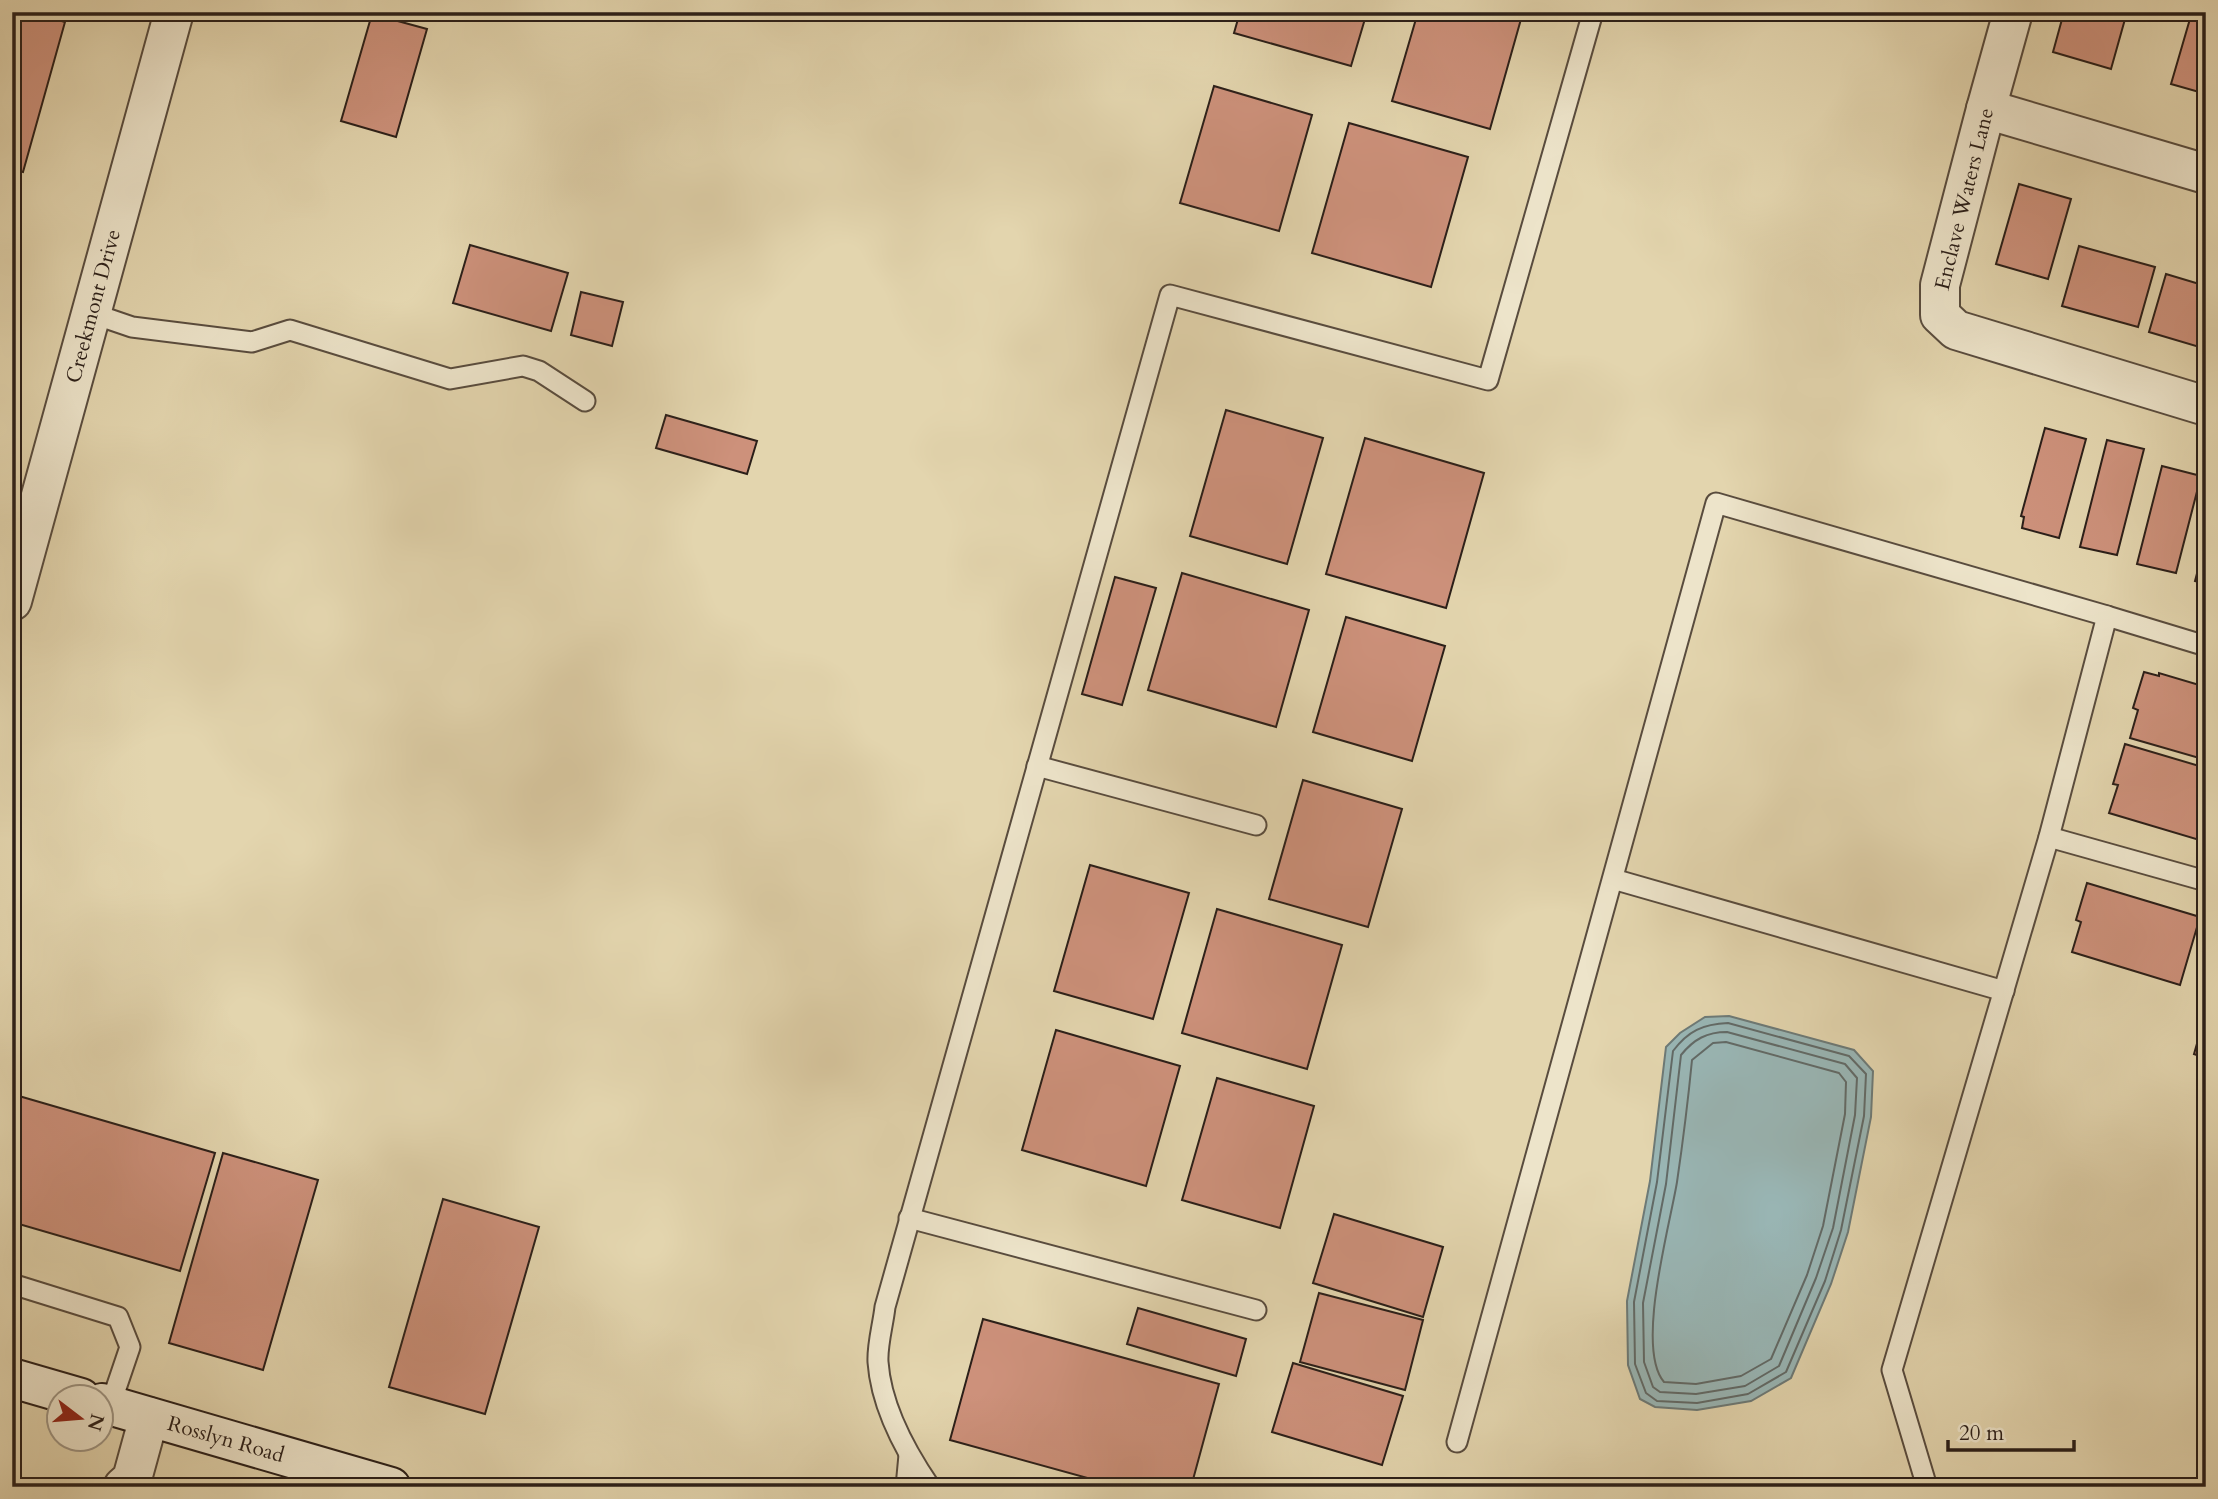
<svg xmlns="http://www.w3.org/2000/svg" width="2218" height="1499" font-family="Cardo,serif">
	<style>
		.water { fill: #99b6b5; stroke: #6d7a77; stroke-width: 2 }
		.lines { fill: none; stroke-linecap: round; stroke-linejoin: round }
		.shore { stroke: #626a67; stroke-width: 2 }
		.building { fill: #cd917b; stroke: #2b1f19; stroke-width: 2 }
		.lane-casing { stroke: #594c3e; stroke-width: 23 }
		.street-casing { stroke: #594c3e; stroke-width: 42 }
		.secondary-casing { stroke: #2b1f19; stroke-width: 42 }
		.lane { stroke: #ede4ca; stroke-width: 19 }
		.street { stroke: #ede4ca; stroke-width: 38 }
		.secondary { stroke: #ede4ca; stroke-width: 38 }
		.labels { text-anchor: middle; stroke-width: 5; stroke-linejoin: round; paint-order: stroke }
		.street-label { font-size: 21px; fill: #2b1f19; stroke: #ede4ca }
	</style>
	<rect width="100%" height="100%" fill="#e3d5ae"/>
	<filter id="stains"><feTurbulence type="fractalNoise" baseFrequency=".00286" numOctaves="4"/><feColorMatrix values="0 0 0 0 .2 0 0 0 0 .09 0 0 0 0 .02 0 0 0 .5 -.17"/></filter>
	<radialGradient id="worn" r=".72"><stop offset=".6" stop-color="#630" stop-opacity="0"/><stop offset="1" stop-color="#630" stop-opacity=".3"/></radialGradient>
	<polygon class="water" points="1729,1016 1854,1050 1873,1071 1871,1117 1848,1232 1831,1284 1791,1378 1751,1401 1697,1410 1655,1407 1640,1399 1628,1365 1627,1301 1650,1181 1666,1047 1680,1033 1705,1017"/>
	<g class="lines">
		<g class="shore">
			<path d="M1728,1023l121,33 17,18 -2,42 -23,114 -16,51 -39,91 -38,22 -51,9 -40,-2 -11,-8 -11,-29 -1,-62 23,-120 16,-131c15,-20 30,-27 55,-28z"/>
			<path d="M1727,1032l118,32 12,14 -2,37 -22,113 -17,50 -37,88 -34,20 -49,8 -36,-2 -7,-5 -9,-25 -1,-59 23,-119 15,-129c13,-16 26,-23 46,-23z"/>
			<path d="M1726,1042l113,31 7,9 -1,32 -22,112 -16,49 -36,84 -30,17 -45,8 -32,-2c-29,-34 6,-157 13,-200 6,-41 11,-81 15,-122l21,-17z"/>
		</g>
	</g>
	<g class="building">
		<polygon points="12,12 31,12 65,22 23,172 12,169"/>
		<polygon points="1240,12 1367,12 1351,66 1234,33"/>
		<polygon points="1418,12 1523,12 1490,129 1392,101"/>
		<polygon points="2064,12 2127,12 2111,69 2053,52"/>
		<polygon points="2192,12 2206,12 2206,94 2171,84"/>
		<polygon points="372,14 427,29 396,137 341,121"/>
		<polygon points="1214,86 1312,115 1279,231 1180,203"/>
		<polygon points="1349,123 1468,157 1431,287 1312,253"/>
		<polygon points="2019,184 2071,199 2048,279 1996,264"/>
		<polygon points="470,245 568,273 551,331 453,303"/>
		<polygon points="2079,246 2155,267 2138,327 2062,306"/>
		<polygon points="2166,274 2206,286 2206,349 2149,332"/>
		<polygon points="581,292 623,302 612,346 571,335"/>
		<polygon points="1226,410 1323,438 1287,564 1190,536"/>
		<polygon points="666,415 757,441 747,474 656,448"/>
		<polygon points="2045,428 2086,439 2059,538 2022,528 2024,517 2021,516"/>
		<polygon points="1365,438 1484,473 1446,608 1326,574"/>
		<polygon points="2107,440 2144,449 2117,555 2080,547"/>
		<polygon points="2162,466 2201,476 2176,573 2137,564"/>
		<polygon points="2206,539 2206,584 2195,581"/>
		<polygon points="1182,573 1309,610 1276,727 1148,690"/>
		<polygon points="1115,577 1156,588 1122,705 1082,694"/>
		<polygon points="1346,617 1445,646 1412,761 1313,732"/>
		<polygon points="2144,672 2159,676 2159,673 2206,687 2206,760 2130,738 2138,710 2133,708"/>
		<polygon points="2125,744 2206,768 2206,842 2109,813 2118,785 2113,784"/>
		<polygon points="1303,780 1402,809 1368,927 1269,899"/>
		<polygon points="1090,865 1189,893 1153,1019 1054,991"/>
		<polygon points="2087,883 2200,917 2180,985 2072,952 2081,922 2076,920"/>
		<polygon points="1217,909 1342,945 1307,1069 1182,1033"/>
		<polygon points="2206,1012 2206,1058 2194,1054"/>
		<polygon points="1056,1030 1180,1066 1146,1186 1022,1150"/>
		<polygon points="1217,1078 1314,1106 1280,1228 1182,1200"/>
		<polygon points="12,1094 215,1153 180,1271 12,1222"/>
		<polygon points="223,1153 318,1180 263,1370 169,1343"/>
		<polygon points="443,1199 539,1227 485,1414 389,1387"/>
		<polygon points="1334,1214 1443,1247 1423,1317 1313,1283"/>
		<polygon points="1319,1293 1423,1320 1405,1390 1300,1362"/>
		<polygon points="1138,1308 1246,1339 1236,1376 1127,1344"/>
		<polygon points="983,1319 1219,1384 1191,1487 1120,1487 950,1440"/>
		<polygon points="1293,1363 1403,1396 1382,1465 1272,1432"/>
	</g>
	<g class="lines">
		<g class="lane-casing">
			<g id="lane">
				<polyline points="91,313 132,327 252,342 290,330 450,379 523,366 539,371 585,401"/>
				<polyline points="1037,766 1256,825"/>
				<polyline points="2049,837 2206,881"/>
				<polyline points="1613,879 2004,991"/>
				<polyline points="909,1218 1256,1310"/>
				<polyline points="12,1284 118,1317 130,1347 110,1406"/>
				<polyline points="1457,1442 1716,503 2107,616"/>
				<polyline points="906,1487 909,1455"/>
				<path d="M930,1487c-24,-35 -49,-81 -52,-125 -1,-17 5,-37 7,-55l285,-1012 318,85 105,-368"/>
				<polyline points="1927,1487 1892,1370 2049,837 2107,616 2206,646"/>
			</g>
		</g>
		<g class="street-casing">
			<g id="street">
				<polyline points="2013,12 1986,109 1940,285 1940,315 1956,330 2206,406"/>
				<polyline points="1986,109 2206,174"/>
				<polyline points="12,601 174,12"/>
				<polyline points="123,1487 132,1479 149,1417"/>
			</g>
		</g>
		<g class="secondary-casing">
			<g id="secondary">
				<polyline points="12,1378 81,1398"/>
				<polyline points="102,1403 391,1487"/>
			</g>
		</g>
		<use href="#lane" class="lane"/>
		<use href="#street" class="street"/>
		<use href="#secondary" class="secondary"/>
	</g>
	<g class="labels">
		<g class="street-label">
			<text transform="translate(1964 199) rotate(-76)" y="7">Enclave Waters Lane</text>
			<text transform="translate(93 306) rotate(-75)" y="7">Creekmont Drive</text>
			<text transform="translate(226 1439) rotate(16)" y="7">Rosslyn Road</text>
		</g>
	</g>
	<rect width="2218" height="1499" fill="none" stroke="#e3d5ae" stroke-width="42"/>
	<rect x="14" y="14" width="2190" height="1471" fill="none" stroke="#2b1f19" stroke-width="3.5"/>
	<rect x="21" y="21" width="2176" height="1457" fill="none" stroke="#2b1f19" stroke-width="2"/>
	<g transform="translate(80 1418) rotate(106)"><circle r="33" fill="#ede4ca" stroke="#9f9583" stroke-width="2"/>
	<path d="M0-5L12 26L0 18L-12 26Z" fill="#8f2418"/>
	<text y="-10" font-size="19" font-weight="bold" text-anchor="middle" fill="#2b1f19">N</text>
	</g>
	<path d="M1948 1440v10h126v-10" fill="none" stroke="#2b1f19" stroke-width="3.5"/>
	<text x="1959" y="1440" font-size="21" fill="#2b1f19" stroke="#ede4ca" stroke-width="5" paint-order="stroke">20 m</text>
	<rect width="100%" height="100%" filter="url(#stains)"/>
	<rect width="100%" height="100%" fill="url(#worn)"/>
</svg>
